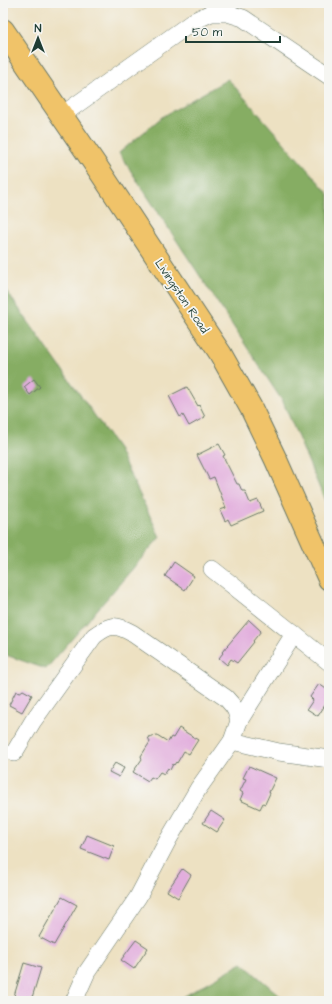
<svg xmlns="http://www.w3.org/2000/svg" width="332" height="1004" font-family="'Architects Daughter',sans-serif">
	<style>
		.forest { fill: #86ad63; stroke: #52754c }
		.building { fill: #e2aedd }
		.lines { fill: none; stroke-linecap: round; stroke-linejoin: round }
		.minor-casing { stroke: #677666; stroke-width: 18 }
		.major-casing { stroke: #677666; stroke-width: 24 }
		.minor { stroke: #fff; stroke-width: 17 }
		.major { stroke: #f0c369; stroke-width: 22 }
		.labels { text-anchor: middle; stroke-width: 3.5; stroke-linejoin: round; paint-order: stroke }
		.street-label { font-size: 12px; fill: #1f3d34; stroke: #f6f6f2 }
	</style>
	<rect width="100%" height="100%" fill="#f6f6f2"/>
	<filter id="ink" filterUnits="userSpaceOnUse"><feTurbulence type="fractalNoise" baseFrequency=".025" numOctaves="2"/><feDisplacementMap in="SourceGraphic" scale="8" xChannelSelector="R" yChannelSelector="G"/><feConvolveMatrix kernelMatrix="1 2 1 2 8 2 1 2 1" color-interpolation-filters="sRGB"/></filter>
	<filter id="wash" filterUnits="userSpaceOnUse"><feTurbulence type="fractalNoise" baseFrequency=".012" numOctaves="4" result="noise"/><feDisplacementMap in="SourceGraphic" scale="16" xChannelSelector="R" yChannelSelector="G"/><feGaussianBlur stdDeviation="0.9" result="paint"/><feColorMatrix in="noise" values="0 0 0 0 0 0 0 0 0 0 0 0 0 0 0 0 0 1.4 0 .05"/><feComposite in="paint" operator="in"/></filter>
	<g filter="url(#wash)">
		<rect width="100%" height="100%" fill="#ede1c2"/>
		<g class="forest">
			<polygon points="228,79 329,194 329,510 283,402 119,153 162,117"/>
			<polygon points="3,283 10,296 117,447 160,537 46,669 3,654"/>
			<polygon points="242,963 286,1001 176,1001"/>
		</g>
		<g id="blocks">
			<g class="building">
				<polygon points="34,379 40,387 30,395 24,387"/>
				<polygon points="187,387 198,406 199,405 205,417 189,426 183,415 180,417 169,396"/>
				<polygon points="219,444 225,455 223,456 237,484 239,484 242,491 245,491 250,503 258,500 263,511 231,525 228,519 225,521 220,510 226,508 214,477 209,479 197,455"/>
				<polygon points="174,562 194,576 185,590 165,576"/>
				<polygon points="249,620 261,631 253,641 254,642 237,663 231,659 227,665 219,658 223,653 222,652"/>
				<polygon points="319,684 329,691 329,699 318,716 307,709 313,700 310,697"/>
				<polygon points="23,690 32,695 22,712 9,705 16,691 19,693"/>
				<polygon points="179,728 198,740 189,754 184,751 177,763 176,762 174,765 173,764 170,770 168,768 164,774 160,772 155,779 151,777 148,781 133,772 142,759 141,756 150,742 148,737 157,735 168,742 171,737 173,738"/>
				<polygon points="115,763 124,768 119,777 109,772"/>
				<polygon points="249,766 276,778 269,792 270,793 265,804 263,803 260,809 240,800 243,793 240,791 246,779 243,778"/>
				<polygon points="211,811 225,820 217,832 203,823"/>
				<polygon points="87,835 114,846 109,860 81,849"/>
				<polygon points="182,869 183,870 183,869 191,875 178,898 167,891"/>
				<polygon points="62,897 77,905 54,945 39,937"/>
				<polygon points="136,940 148,948 134,969 121,960"/>
				<polygon points="24,963 41,968 31,1001 16,1001 17,997 14,996"/>
			</g>
		</g>
	</g>
	<g filter="url(#ink)">
		<use href="#blocks" fill-opacity="0" stroke="#677666" stroke-width="1"/>
		<g class="lines">
			<g class="minor-casing">
				<g id="minor">
					<polyline points="62,115 194,21 211,13 227,13 243,18 329,76"/>
					<polyline points="212,569 329,662"/>
					<polyline points="239,721 294,634"/>
					<polyline points="232,741 279,752 329,759"/>
					<path d="M14,753l19,-32 61,-85c16,-12 21,-12 38,-3l94,65 7,8 3,5 3,10 -7,20 -34,48 -30,51 -30,57 -51,75 -13,29"/>
				</g>
			</g>
			<g class="major-casing">
				<polyline id="major" points="3,30 99,170 220,353 251,408 276,460 329,579"/>
			</g>
			<use href="#minor" class="minor"/>
			<use href="#major" class="major"/>
		</g>
	</g>
	<g class="labels">
		<g class="street-label">
			<text transform="translate(182 296) rotate(56)" y="4">Livingston Road</text>
		</g>
	</g>
	<rect width="332" height="1004" fill="none" stroke="#f6f6f2" stroke-width="16"/>
	<g transform="translate(38 38)" stroke="#f6f6f2" stroke-width="3" paint-order="stroke">
	<path d="M0-3L7 15L0 10L-7 15Z" fill="#1f3d34"/>
	<text y="-6" font-size="11" font-weight="bold" text-anchor="middle" fill="#1f3d34">N</text>
	</g>
	<path d="M186 36v6h94v-6" fill="none" stroke="#1f3d34" stroke-width="2"/>
	<text x="192" y="36" font-size="12" fill="#1f3d34" stroke="#f6f6f2" stroke-width="3" paint-order="stroke">50 m</text>
</svg>
